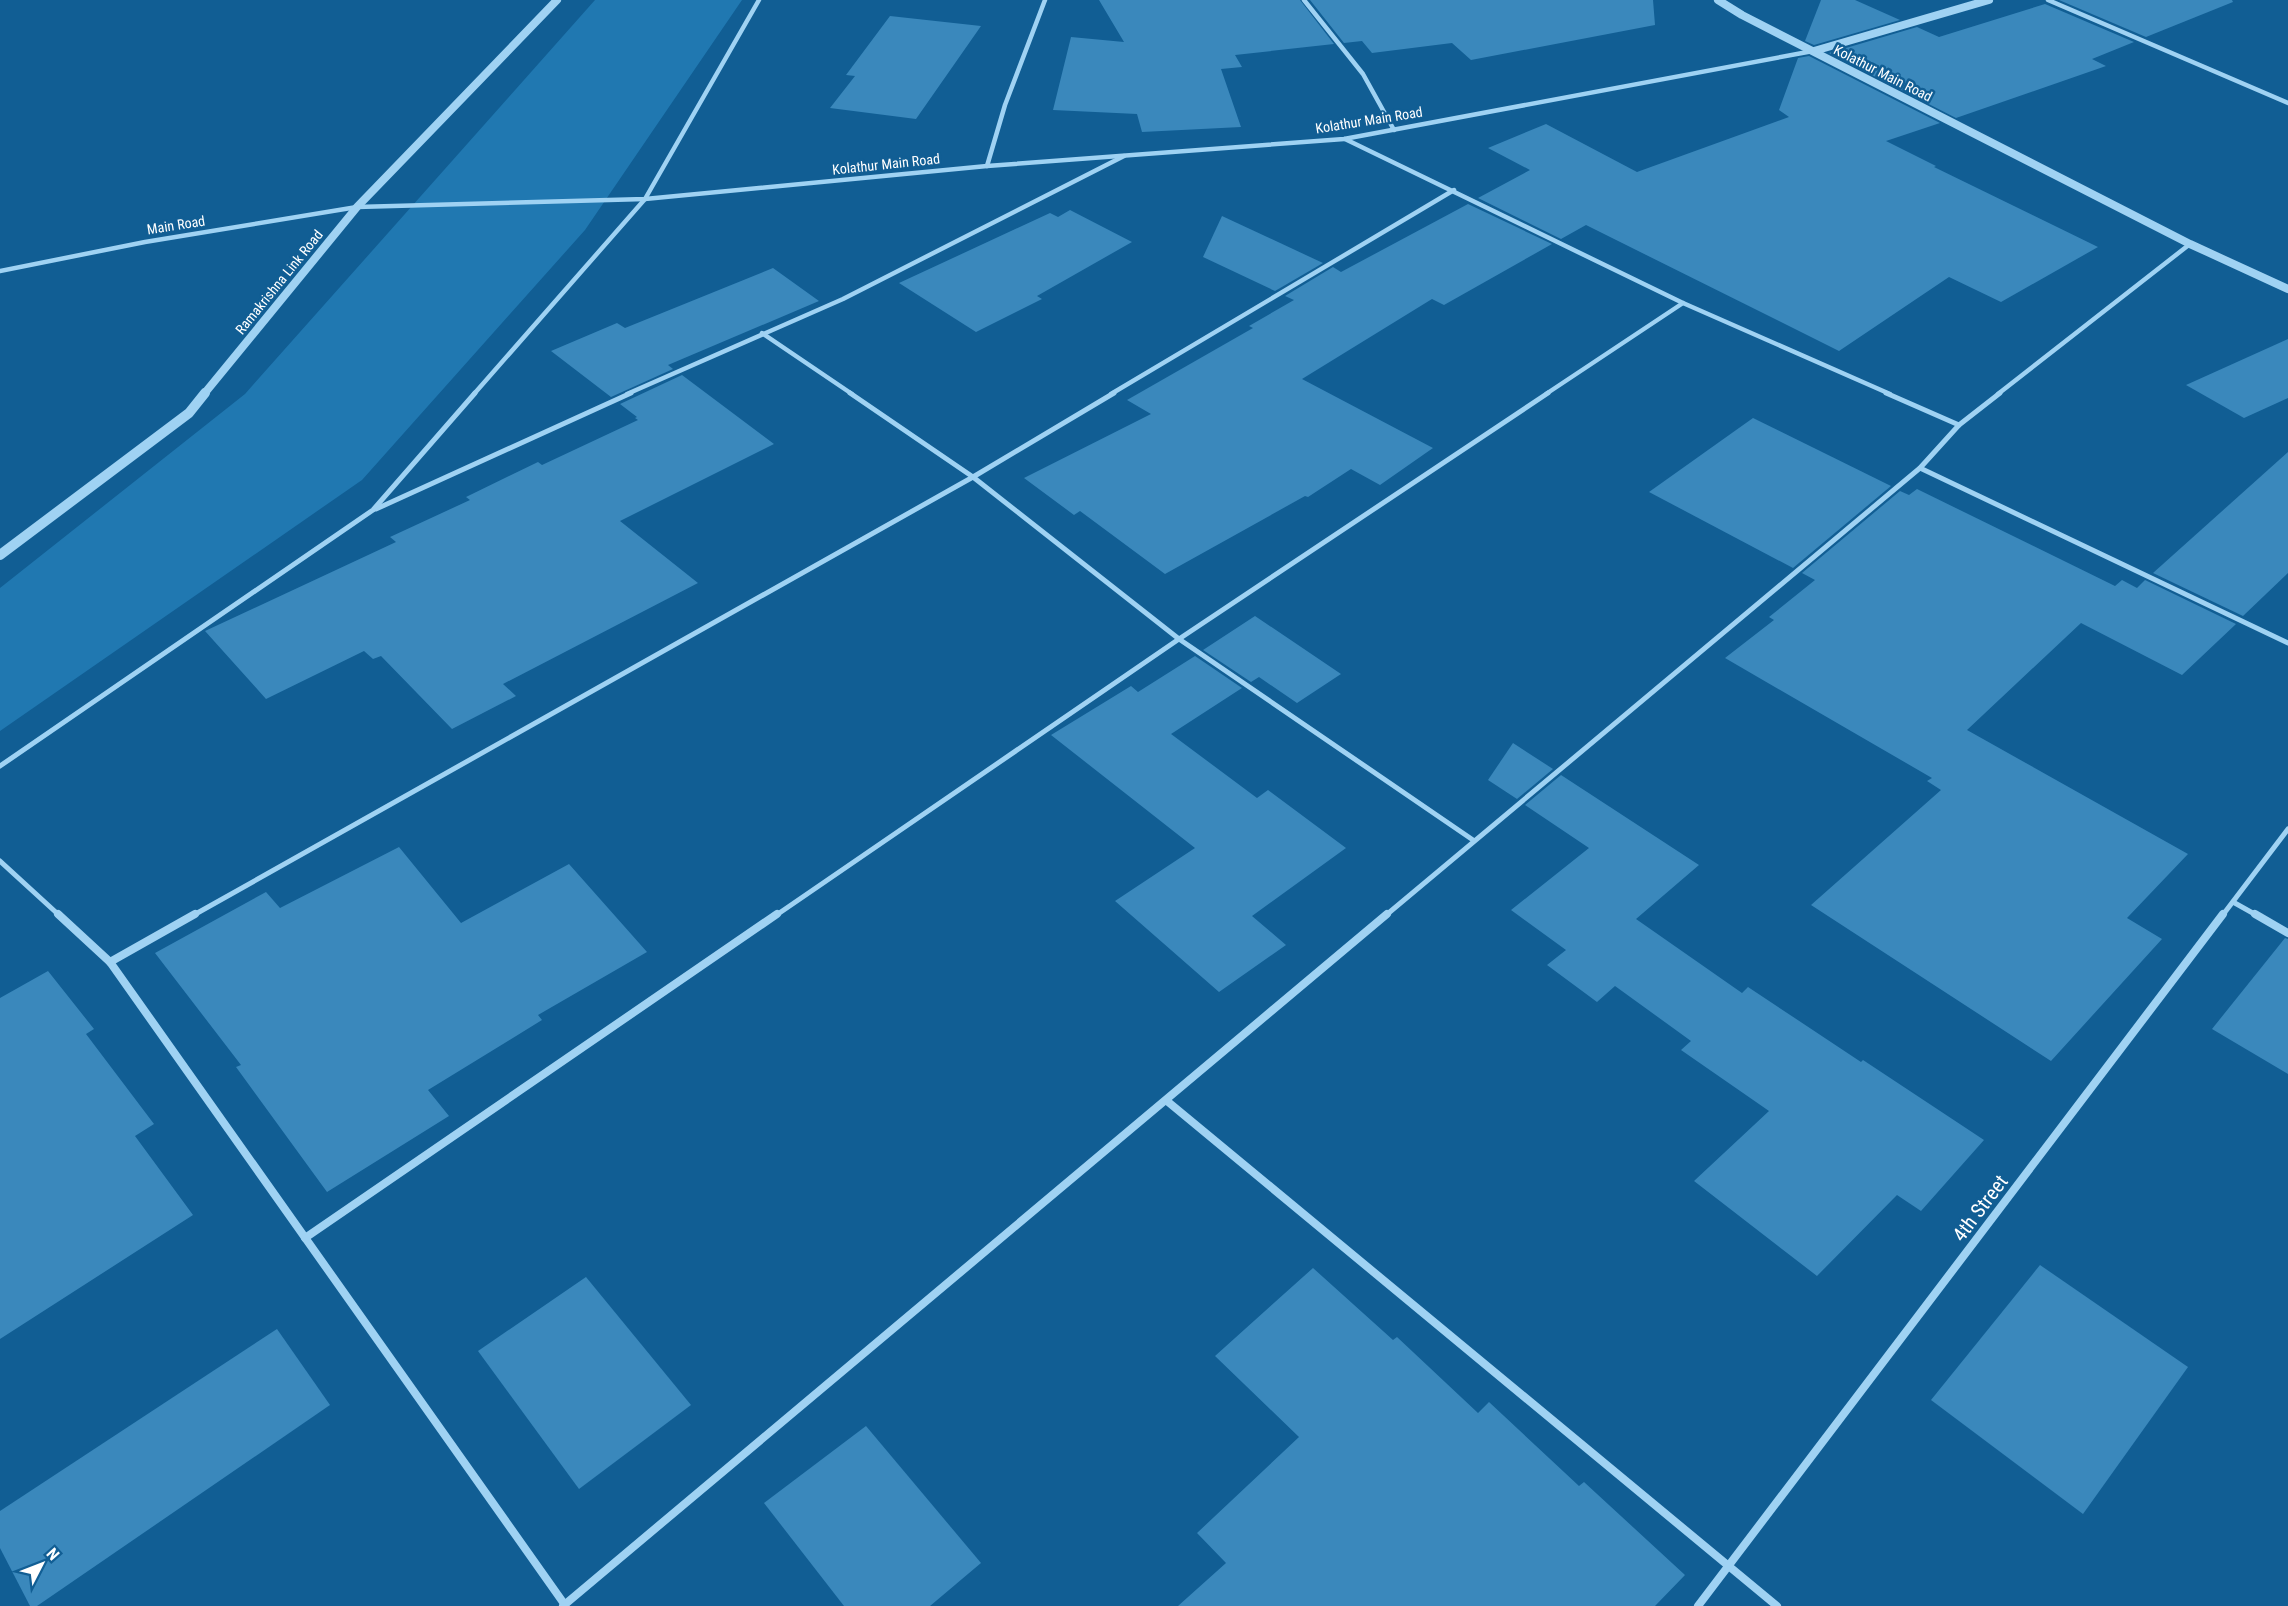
<svg xmlns="http://www.w3.org/2000/svg" width="2288" height="1606" font-family="'Roboto Condensed',sans-serif">
	<style>
		.green { fill: #2078b1 }
		.building { fill: #3a88bc }
		.lines { fill: none; stroke-linecap: round; stroke-linejoin: round }
		.minor-far2 { stroke: #9fd2f3; stroke-width: 4.5 }
		.minor-far1 { stroke: #9fd2f3; stroke-width: 5 }
		.minor { stroke: #9fd2f3; stroke-width: 8 }
		.tertiary-far1 { stroke: #9fd2f3; stroke-width: 8 }
		.tertiary { stroke: #9fd2f3; stroke-width: 10 }
		.labels { text-anchor: middle; stroke-width: 5; stroke-linejoin: round; paint-order: stroke }
		.far-street-label { font-size: 14px; fill: #fff; stroke: #115e94 }
		.near-street-label { font-size: 20px; fill: #fff; stroke: #115e94 }
	</style>
	<rect width="100%" height="100%" fill="#115e94"/>
	<polygon class="green" points="595,0 742,0 585,230 362,480 0,731 0,588 245,394"/>
	<g class="building">
		<polygon points="1099,0 1300,0 1334,44 1235,55 1242,67 1221,69 1241,127 1142,132 1137,114 1053,110 1071,37 1124,42"/>
		<polygon points="1310,0 1653,0 1655,25 1471,60 1452,43 1372,53 1362,41 1344,43"/>
		<polygon points="1821,0 1855,0 1900,20 1814,45 1805,41"/>
		<polygon points="2059,0 2232,0 2233,2 2146,37"/>
		<polygon points="2045,4 2134,42 2092,59 2106,66 1956,118 1829,53 1917,27 1939,37"/>
		<polygon points="890,16 981,26 916,119 830,108 855,76 846,75"/>
		<polygon points="1809,56 1940,123 1886,141 1936,166 1934,167 2098,247 2001,302 1949,277 1839,351 1586,225 1561,239 1478,198 1530,170 1488,148 1546,124 1637,172 1789,117 1779,110 1798,58"/>
		<polygon points="1468,204 1552,244 1444,305 1432,299 1302,379 1433,448 1380,485 1351,469 1308,497 1305,496 1165,574 1080,511 1074,515 1024,478 1151,414 1127,400 1253,328 1249,326 1294,300 1285,296 1333,267 1341,272"/>
		<polygon points="1070,210 1132,242 1037,296 1042,299 976,332 899,283 1050,213 1058,217"/>
		<polygon points="1222,216 1323,263 1275,291 1203,257"/>
		<polygon points="773,268 819,301 668,365 673,369 611,397 551,351 617,323 625,328"/>
		<polygon points="2288,339 2288,398 2244,418 2186,385"/>
		<polygon points="682,375 774,444 620,521 698,583 503,684 516,696 452,729 381,656 373,659 364,651 266,699 205,631 396,542 390,537 470,500 466,497 538,462 542,465 638,420 635,418 637,417 620,404"/>
		<polygon points="1753,418 1891,486 1793,568 1649,492"/>
		<polygon points="2288,452 2288,573 2243,616 2153,573"/>
		<polygon points="1917,489 2115,586 2122,580 2137,588 2145,580 2236,624 2182,675 2081,623 1967,730 2188,854 2127,918 2162,939 2051,1061 1811,905 1941,790 1927,781 1932,778 1725,658 1774,620 1769,617 1815,580 1802,573 1900,491 1909,495"/>
		<polygon points="1255,616 1341,674 1297,703 1259,677 1251,682 1203,650"/>
		<polygon points="1195,656 1242,688 1171,734 1257,798 1268,790 1346,848 1252,916 1286,945 1219,992 1115,901 1195,848 1051,735 1131,686 1138,692"/>
		<polygon points="1513,743 1553,769 1517,799 1488,780"/>
		<polygon points="1561,775 1699,865 1636,919 1742,993 1748,987 1861,1062 1863,1060 1984,1140 1921,1211 1897,1195 1817,1276 1694,1181 1769,1111 1681,1050 1691,1041 1615,986 1597,1002 1547,965 1566,950 1511,910 1589,848 1525,805"/>
		<polygon points="399,847 461,923 569,864 647,952 538,1015 542,1020 428,1090 449,1116 327,1192 236,1067 241,1065 155,953 266,892 280,908"/>
		<polygon points="2285,938 2288,939 2288,1074 2212,1029"/>
		<polygon points="48,971 94,1029 86,1034 154,1124 135,1136 193,1215 0,1339 0,998"/>
		<polygon points="2040,1265 2188,1367 2083,1514 1931,1400"/>
		<polygon points="1313,1268 1393,1340 1397,1337 1478,1413 1489,1402 1579,1486 1584,1482 1685,1575 1655,1606 1178,1606 1226,1563 1197,1533 1299,1437 1215,1356"/>
		<polygon points="586,1277 691,1405 579,1489 478,1351"/>
		<polygon points="277,1329 330,1405 37,1606 30,1606 0,1548 0,1511"/>
		<polygon points="866,1426 981,1563 930,1606 844,1606 764,1503"/>
	</g>
	<g class="lines">
		<g class="minor-far2">
			<polyline points="1304,0 1363,74 1394,130"/>
			<polyline points="2048,0 2288,103"/>
			<polyline points="1345,139 1683,303 1890,394"/>
			<polyline points="987,166 1005,105 1045,0"/>
			<polyline points="0,271 145,242 357,207 645,199 987,166 1344,139 1813,51"/>
			<polyline points="762,333 852,394"/>
			<polyline points="474,394 645,199 759,0"/>
			<polyline points="627,394 843,299 1124,156"/>
			<polyline points="1111,394 1454,190"/>
			<polyline points="1546,394 1683,303"/>
			<polyline points="1998,394 2190,244"/>
		</g>
		<g class="minor-far1">
			<polyline points="850,393 973,477 1179,639 1473,840"/>
			<polyline points="1886,393 1959,425"/>
			<polyline points="1920,468 2288,643"/>
			<polyline points="376,509 631,393"/>
			<polyline points="0,766 373,510 475,393"/>
			<polyline points="0,861 60,916"/>
			<polyline points="2233,902 2258,916"/>
			<polyline points="192,916 973,477 1114,393"/>
			<polyline points="775,916 1179,639 1548,393"/>
			<polyline points="1385,916 1920,468 1959,425 2000,393"/>
			<polyline points="2222,916 2288,829"/>
		</g>
		<g class="minor">
			<polyline points="58,914 110,962 565,1605"/>
			<polyline points="2255,914 2288,933"/>
			<polyline points="110,962 195,914"/>
			<polyline points="1167,1101 1777,1606"/>
			<polyline points="305,1238 777,914"/>
			<polyline points="563,1606 1387,914"/>
			<polyline points="1698,1606 2223,914"/>
		</g>
		<g class="tertiary-far1">
			<polyline points="1718,0 1742,15 2190,244 2288,289"/>
			<polyline points="1814,51 1989,0"/>
			<polyline points="204,394 357,207 557,0"/>
		</g>
		<polyline class="tertiary" points="0,555 189,413 205,393"/>
	</g>
	<g class="labels">
		<g class="far-street-label">
			<text transform="translate(1883 73) rotate(27)" y="5">Kolathur Main Road</text>
			<text transform="translate(1369 120) rotate(-9)" y="5">Kolathur Main Road</text>
			<text transform="translate(886 164) rotate(-6)" y="5">Kolathur Main Road</text>
			<text transform="translate(176 225) rotate(-9)" y="5">Main Road</text>
			<text transform="translate(279 282) rotate(-51)" y="5">Ramakrishna Link Road</text>
		</g>
		<g class="near-street-label">
			<text transform="translate(1980 1208) rotate(-53)" y="7">4th Street</text>
		</g>
	</g>
	<g transform="translate(42 1564) rotate(48)" stroke="#115e94" stroke-width="4.5" paint-order="stroke">
	<path d="M0-4.5L10 22L0 15L-10 22Z" fill="#ffffff"/>
	<text y="-9" font-size="16" font-weight="bold" text-anchor="middle" fill="#ffffff">N</text>
	</g>
</svg>
